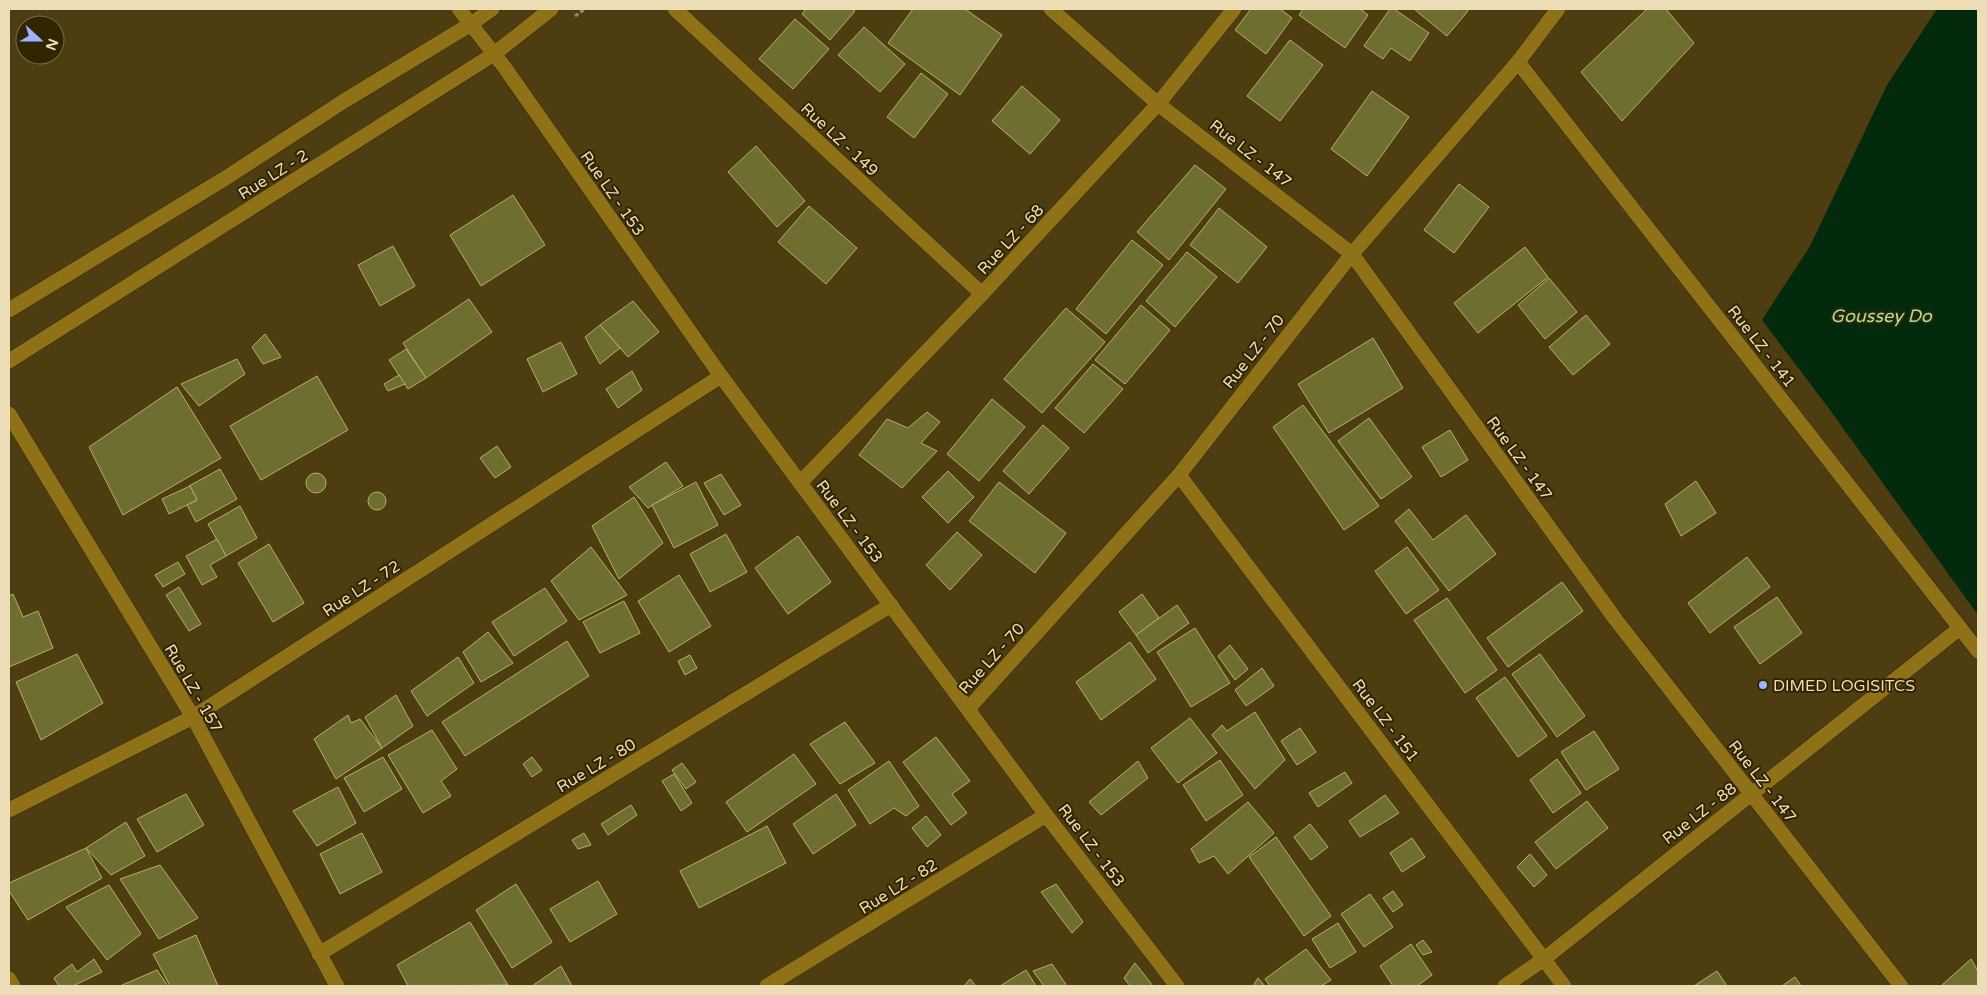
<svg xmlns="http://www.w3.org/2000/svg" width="1987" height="995" font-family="'Varela Round',sans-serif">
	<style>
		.water { fill: #042a0e }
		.building { fill: #6e6e30; stroke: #b3b35f }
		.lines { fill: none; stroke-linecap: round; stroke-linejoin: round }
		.street-casing { stroke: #2f250b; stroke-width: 16 }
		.secondary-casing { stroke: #2f250b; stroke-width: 16 }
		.path { stroke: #9a8a61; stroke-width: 3; stroke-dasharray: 4 2.5; stroke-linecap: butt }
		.street { stroke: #8f7118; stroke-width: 15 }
		.secondary { stroke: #8f7118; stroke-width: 15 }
		.poi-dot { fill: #9ab5fd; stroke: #312401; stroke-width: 2 }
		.labels { text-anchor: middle; stroke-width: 4; stroke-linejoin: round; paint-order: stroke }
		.street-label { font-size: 16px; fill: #edddb7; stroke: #312401 }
		.poi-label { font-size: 16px; fill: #edddb7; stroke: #312401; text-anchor: start }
		.water-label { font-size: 18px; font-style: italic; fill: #9ae3a5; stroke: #312401 }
	</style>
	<rect width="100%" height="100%" fill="#4d3d11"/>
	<polygon class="water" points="1937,9 1978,9 1978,615 1830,410 1762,320 1810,246 1887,85"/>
	<g class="building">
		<polygon points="806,9 852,9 855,11 830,40 802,14"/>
		<polygon points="913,9 965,9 1002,35 960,95 888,43"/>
		<polygon points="1251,9 1280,9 1292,18 1266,54 1235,30"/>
		<polygon points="1303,9 1360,9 1368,15 1345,48 1299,15"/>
		<polygon points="1390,9 1394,9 1429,33 1410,61 1391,48 1383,59 1364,46"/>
		<polygon points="1414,9 1466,9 1468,11 1447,36"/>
		<polygon points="1647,9 1666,9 1694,43 1622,121 1581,72"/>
		<polygon points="795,19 829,49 793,89 759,59"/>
		<polygon points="864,27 905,64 880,92 838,55"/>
		<polygon points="1290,40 1323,65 1280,121 1247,96"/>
		<polygon points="921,73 948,94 914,138 887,117"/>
		<polygon points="1022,86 1060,120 1030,154 992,121"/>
		<polygon points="1372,91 1409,117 1367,176 1331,149"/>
		<polygon points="756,146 805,201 777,227 728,172"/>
		<polygon points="1195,165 1226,189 1169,260 1137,232"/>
		<polygon points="1459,184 1489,207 1454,253 1424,230"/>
		<polygon points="513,195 545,245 481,286 450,235"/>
		<polygon points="809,206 857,248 826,284 778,242"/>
		<polygon points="1219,208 1267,247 1238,283 1190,245"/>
		<polygon points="1132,240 1163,265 1106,334 1076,309"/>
		<polygon points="393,246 415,286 380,306 358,265"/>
		<polygon points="1525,247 1548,277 1478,333 1454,303"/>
		<polygon points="1187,252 1217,277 1175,327 1146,301"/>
		<polygon points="1549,278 1577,312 1545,339 1518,305"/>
		<polygon points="469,299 492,332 426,378 403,343"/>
		<polygon points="633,301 659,332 628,357 600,325"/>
		<polygon points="1141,305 1170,330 1125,384 1095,360"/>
		<polygon points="1066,308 1105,342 1042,413 1004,379"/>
		<polygon points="1586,315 1610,344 1573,375 1549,347"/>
		<polygon points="600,325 620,348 600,364 585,337"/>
		<polygon points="265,334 281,357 263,364 252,347"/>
		<polygon points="1373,338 1403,388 1329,433 1298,384"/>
		<polygon points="561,342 577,374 543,392 527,359"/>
		<polygon points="406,349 426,378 408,389 389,360"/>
		<polygon points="237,359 245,374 199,406 181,384"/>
		<polygon points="1093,364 1123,389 1084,433 1055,408"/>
		<polygon points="632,371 642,390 618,408 606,389"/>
		<polygon points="399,375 405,384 388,391 384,384"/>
		<polygon points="317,376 348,430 261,480 230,426"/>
		<polygon points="177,387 221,458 123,515 89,447"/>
		<polygon points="992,399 1025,427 979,481 947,454"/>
		<polygon points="1303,405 1379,506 1344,530 1273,427"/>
		<polygon points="927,412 940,422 921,443 937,451 902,488 859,455 887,419 908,428"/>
		<polygon points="1369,418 1412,477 1381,499 1338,441"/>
		<polygon points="1043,425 1069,448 1029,494 1003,471"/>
		<polygon points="1450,430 1468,460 1441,477 1422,447"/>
		<polygon points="497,446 511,467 495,478 480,458"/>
		<polygon points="666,462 683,486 648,508 629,487"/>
		<polygon points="220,469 237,499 196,522 187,505 197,500 190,486 189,486"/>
		<polygon points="948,471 974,497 948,523 922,497"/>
		<circle cx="316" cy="483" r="10"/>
		<polygon points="721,474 741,505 724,515 704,483"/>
		<polygon points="1696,481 1716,513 1681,536 1665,504"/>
		<polygon points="696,482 718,525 674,548 652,505"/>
		<polygon points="999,482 1066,533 1035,573 969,521"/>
		<polygon points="190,486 197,500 169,514 162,499"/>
		<circle cx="377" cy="501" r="9"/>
		<polygon points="634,497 663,543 619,579 592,526"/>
		<polygon points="240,506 257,538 226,556 208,524"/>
		<polygon points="1409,509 1433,540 1466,515 1496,554 1449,591 1395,521"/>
		<polygon points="957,532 982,555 950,590 926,565"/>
		<polygon points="726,534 747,572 710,592 690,554"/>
		<polygon points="798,536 831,582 788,614 755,568"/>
		<polygon points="217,539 226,556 210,565 217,577 202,585 186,556"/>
		<polygon points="269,544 304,603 273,622 238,563"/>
		<polygon points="591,547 627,595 579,620 551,581"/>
		<polygon points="1407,547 1439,590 1406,614 1375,571"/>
		<polygon points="1747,557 1770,587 1710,633 1688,603"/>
		<polygon points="178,562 185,574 163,587 155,575"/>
		<polygon points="679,575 711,626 669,652 638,601"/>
		<polygon points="1562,582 1583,611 1508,667 1487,638"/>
		<polygon points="179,587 201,624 189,631 166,595"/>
		<polygon points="545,588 567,621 514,656 492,622"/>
		<polygon points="13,594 23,617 38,611 53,648 9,667 9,596"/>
		<polygon points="1142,594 1159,618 1136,635 1119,612"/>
		<polygon points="1777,597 1802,633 1760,664 1734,627"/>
		<polygon points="1447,598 1497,670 1465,693 1414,620"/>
		<polygon points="624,601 640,633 600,653 583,622"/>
		<polygon points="1177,605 1189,623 1148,653 1136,635"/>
		<polygon points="1195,628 1230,683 1191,707 1157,652"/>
		<polygon points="488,632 513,663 481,682 463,652"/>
		<polygon points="567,641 589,676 465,756 442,722"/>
		<polygon points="1130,642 1156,679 1101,720 1076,682"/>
		<polygon points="1230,645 1248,669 1235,680 1218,656"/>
		<polygon points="77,654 103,703 41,740 16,682"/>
		<polygon points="1540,654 1585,716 1557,737 1512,674"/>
		<polygon points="690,655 697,668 685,675 678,661"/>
		<polygon points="458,657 474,683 427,716 411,691"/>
		<polygon points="1262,668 1274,686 1246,706 1235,690"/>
		<polygon points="1505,677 1547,736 1518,757 1476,698"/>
		<polygon points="396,695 413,726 382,748 365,717"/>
		<polygon points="1255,712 1285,760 1255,789 1212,735 1222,725 1227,731"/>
		<polygon points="348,715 351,723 360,719 382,748 336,779 314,739"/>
		<polygon points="1190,718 1217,753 1178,783 1151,748"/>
		<polygon points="845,722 875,763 840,784 810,744"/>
		<polygon points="1300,728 1316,752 1297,765 1281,741"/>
		<polygon points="432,730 457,769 441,781 451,796 423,813 388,755"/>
		<polygon points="1594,731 1619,769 1586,790 1561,752"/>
		<polygon points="936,737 970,781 952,794 967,813 951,825 903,762"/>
		<polygon points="794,754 816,784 747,832 726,802"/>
		<polygon points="383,757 402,789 364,812 344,778"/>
		<polygon points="532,757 542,770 532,777 523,764"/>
		<polygon points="1557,759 1581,793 1553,813 1530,780"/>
		<polygon points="1220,760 1243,795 1206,821 1183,785"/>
		<polygon points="889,761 919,806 906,816 894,808 870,824 848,790"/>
		<polygon points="1138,761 1148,778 1101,815 1089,802"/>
		<polygon points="682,763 696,782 686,789 672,770"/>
		<polygon points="1345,772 1352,783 1318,807 1309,793"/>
		<polygon points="674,774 692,803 681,811 662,781"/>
		<polygon points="338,787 356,823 317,846 293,811"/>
		<polygon points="186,794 204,825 157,852 137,819"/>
		<polygon points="836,794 856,825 813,854 793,824"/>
		<polygon points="1385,795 1399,813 1360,837 1349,821"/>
		<polygon points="1587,801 1608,828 1556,869 1535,842"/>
		<polygon points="1248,802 1274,833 1228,874 1214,856 1199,863 1191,849"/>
		<polygon points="631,805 637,815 608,835 601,824"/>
		<polygon points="926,816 941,835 927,847 912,828"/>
		<polygon points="126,822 145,856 111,875 86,848"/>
		<polygon points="1310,824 1328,847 1311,860 1294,837"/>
		<polygon points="767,826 786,863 699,908 680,871"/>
		<polygon points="362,833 382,872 340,894 320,854"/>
		<polygon points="584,833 591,845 578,849 572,840"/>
		<polygon points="1276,837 1331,916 1304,936 1249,857"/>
		<polygon points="1412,838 1425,857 1402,872 1390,853"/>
		<polygon points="86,848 102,878 28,920 9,891 9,883"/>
		<polygon points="1530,854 1547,875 1534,887 1517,867"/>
		<polygon points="160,865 198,918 159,939 120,879"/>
		<polygon points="598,881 617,914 570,942 550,909"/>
		<polygon points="516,884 552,942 512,968 476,910"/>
		<polygon points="1056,884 1083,922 1072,933 1041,892"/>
		<polygon points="109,885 141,934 107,960 66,907"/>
		<polygon points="1393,891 1403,905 1393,912 1383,898"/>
		<polygon points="1370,894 1393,927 1364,947 1341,914"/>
		<polygon points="470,922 508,985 408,986 397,965"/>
		<polygon points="1338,923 1356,952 1330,968 1312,939"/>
		<polygon points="196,935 218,986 170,986 153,954"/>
		<polygon points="1423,940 1432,952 1423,955 1416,945"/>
		<polygon points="1411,944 1432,975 1417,986 1393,986 1380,966"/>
		<polygon points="1306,949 1331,980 1321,986 1270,986 1265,979"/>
		<polygon points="94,959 102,972 73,986 59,986 54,978 72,964 77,972"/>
		<polygon points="1971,959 1978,971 1978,986 1943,986 1942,985"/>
		<polygon points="1135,963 1153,986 1130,986 1124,978"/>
		<polygon points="1052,964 1067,986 1044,986 1033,971"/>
		<polygon points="561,966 572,986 532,986"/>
		<polygon points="157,970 168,986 120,986"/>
		<polygon points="1026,970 1036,986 1000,986"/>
		<polygon points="1717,971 1727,986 1694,986"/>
		<polygon points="1795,977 1801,986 1782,986"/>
		<polygon points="1258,978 1265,986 1253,986"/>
		<polygon points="970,979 976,986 964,986"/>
	</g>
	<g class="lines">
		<g class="street-casing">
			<g id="street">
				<polyline points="459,9 505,68 721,376 1046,815 1177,986"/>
				<polyline points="675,9 982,294"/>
				<polyline points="1051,9 1158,104 1352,254 1616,620 1901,986"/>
				<polyline points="1518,62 1978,651"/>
				<polyline points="9,414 193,717 337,986"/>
				<polyline points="1179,475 1564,986"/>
				<polyline points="800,483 982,294 1158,104 1234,9"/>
				<polyline points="968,709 1179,475 1352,254 1518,62 1558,9"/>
				<polyline points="9,810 193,717 721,376"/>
				<polyline points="319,954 891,605"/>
				<polyline points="9,979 13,986"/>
				<polyline points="767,986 1046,815"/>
				<polyline points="1505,986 1544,959 1960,628"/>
			</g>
		</g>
		<g class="secondary-casing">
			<g id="secondary">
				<polyline points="9,310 224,179 344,101 471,24 492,9"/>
				<polyline points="9,361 494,54 551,9"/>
			</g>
		</g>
		<polyline class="path" points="575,16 585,9"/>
		<use href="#street" class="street"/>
		<use href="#secondary" class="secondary"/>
	</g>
	<circle class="poi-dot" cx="1763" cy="685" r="5"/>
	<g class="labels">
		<g class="street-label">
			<text transform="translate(840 139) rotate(43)" y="6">Rue LZ - 149</text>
			<text transform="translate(1251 153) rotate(38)" y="6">Rue LZ - 147</text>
			<text transform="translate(273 174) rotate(-32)" y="6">Rue LZ - 2</text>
			<text transform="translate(613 193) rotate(55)" y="6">Rue LZ - 153</text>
			<text transform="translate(1010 239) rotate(-47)" y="6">Rue LZ - 68</text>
			<text transform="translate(1762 346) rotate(52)" y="6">Rue LZ - 141</text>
			<text transform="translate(1253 351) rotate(-52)" y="6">Rue LZ - 70</text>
			<text transform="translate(1520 458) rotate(54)" y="6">Rue LZ - 147</text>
			<text transform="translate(850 521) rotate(53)" y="6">Rue LZ - 153</text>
			<text transform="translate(361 588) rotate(-33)" y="6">Rue LZ - 72</text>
			<text transform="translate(991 658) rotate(-48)" y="6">Rue LZ - 70</text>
			<text transform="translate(194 688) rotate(60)" y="6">Rue LZ - 157</text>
			<text transform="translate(1386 720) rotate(53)" y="6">Rue LZ - 151</text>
			<text transform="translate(596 765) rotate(-31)" y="6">Rue LZ - 80</text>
			<text transform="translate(1763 781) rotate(52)" y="6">Rue LZ - 147</text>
			<text transform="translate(1699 813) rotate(-38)" y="6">Rue LZ - 88</text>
			<text transform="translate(1092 845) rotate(53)" y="6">Rue LZ - 153</text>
			<text transform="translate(898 886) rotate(-32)" y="6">Rue LZ - 82</text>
		</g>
		<g class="poi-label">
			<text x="1773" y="691">DIMED LOGISITCS</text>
		</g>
		<g class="water-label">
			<text x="1881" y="322">Goussey Do</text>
		</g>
	</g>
	<rect width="1987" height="995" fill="none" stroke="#edddb7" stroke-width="20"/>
	<g transform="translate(40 40) rotate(111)"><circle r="24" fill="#312401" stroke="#7c6e4a"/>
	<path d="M0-4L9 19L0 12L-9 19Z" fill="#9ab5fd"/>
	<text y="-8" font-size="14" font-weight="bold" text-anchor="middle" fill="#edddb7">N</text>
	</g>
</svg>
